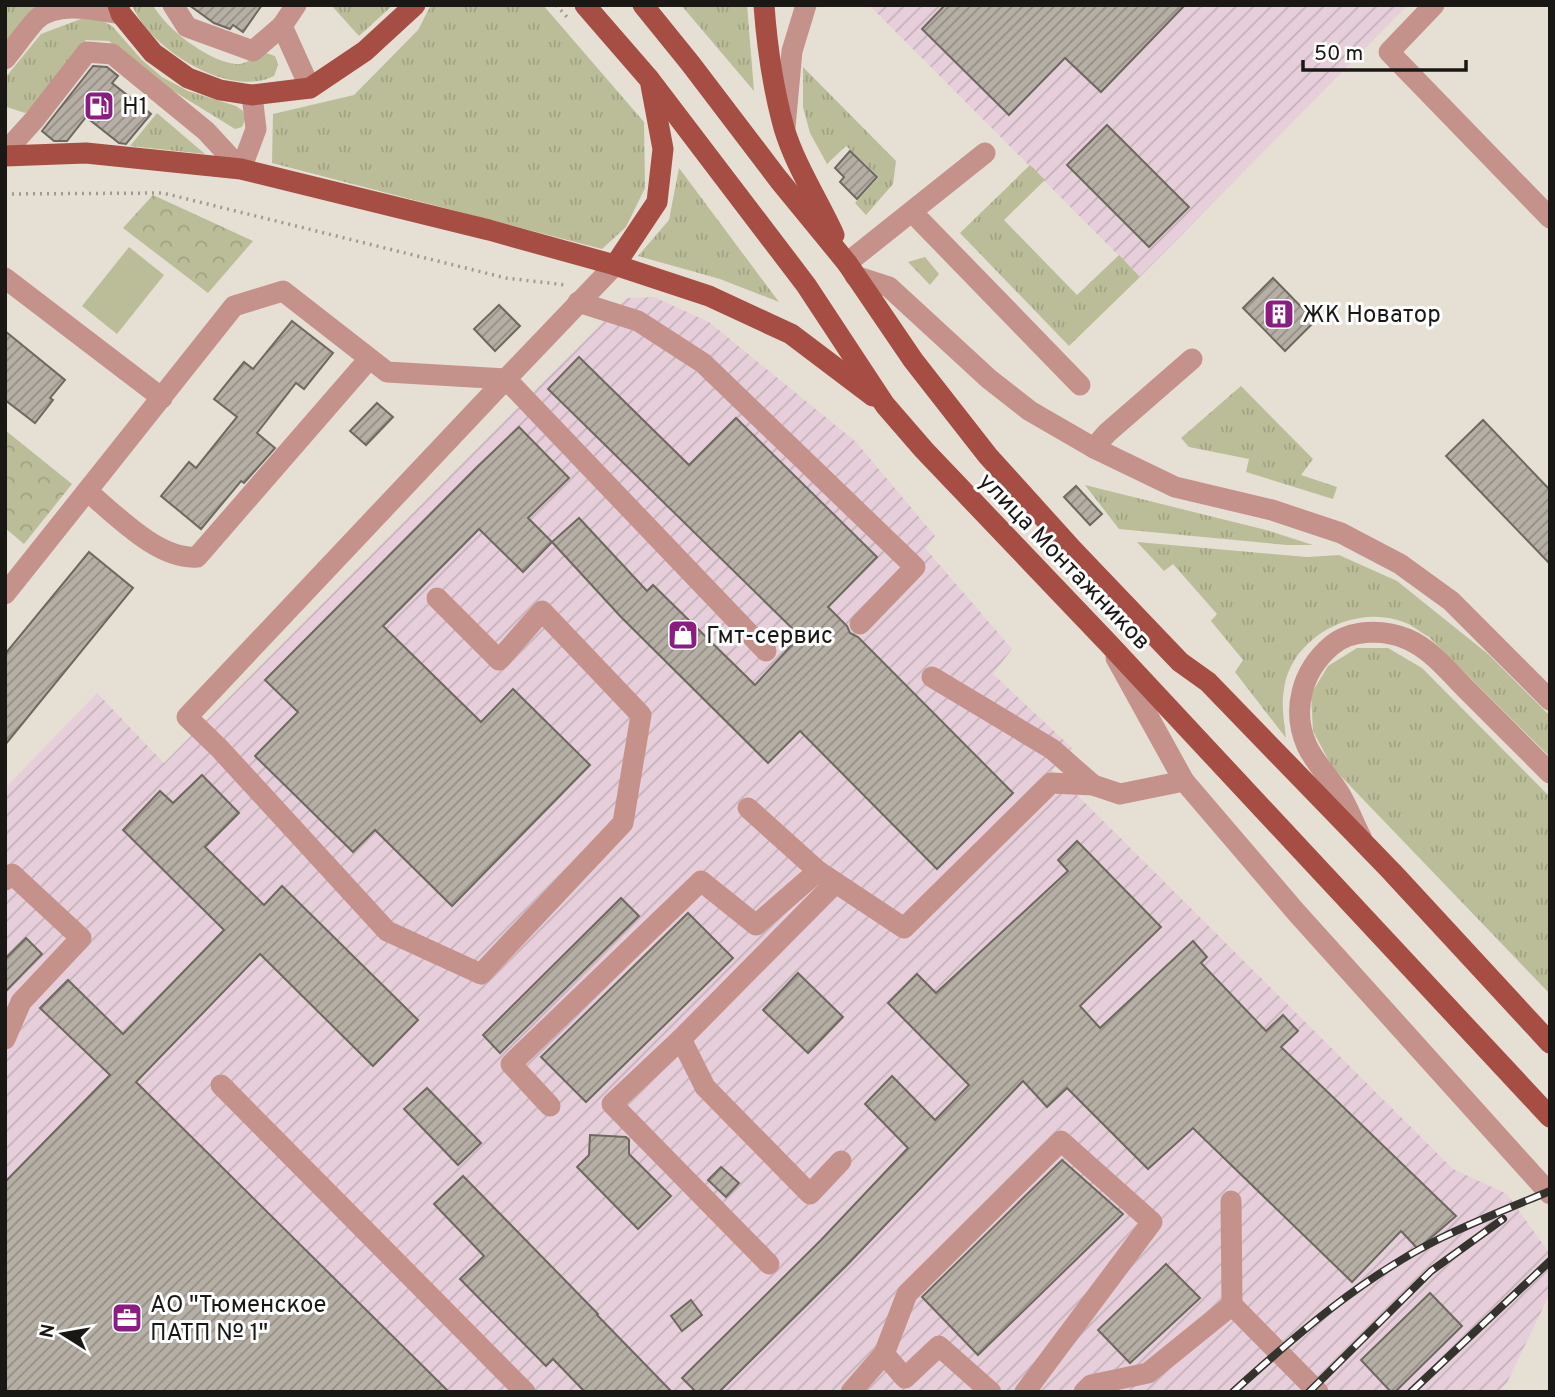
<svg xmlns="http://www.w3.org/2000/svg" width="1555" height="1397" font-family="Overpass,sans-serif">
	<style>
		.industrial { fill: url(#industrial-furrows) }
		.grass { fill: url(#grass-tufts) }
		.forest { fill: url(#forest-crowns) }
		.garden { fill: #bbbd98 }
		.building { fill: url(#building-hatch); stroke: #6e695f; stroke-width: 2 }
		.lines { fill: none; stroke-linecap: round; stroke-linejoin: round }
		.path { stroke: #a09a92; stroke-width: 3.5; stroke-dasharray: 2 5; stroke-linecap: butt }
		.minor { stroke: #c5928b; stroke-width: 21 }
		.major { stroke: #a64e43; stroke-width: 21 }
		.rail-casing { stroke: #35332e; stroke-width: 8 }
		.rail { stroke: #fff; stroke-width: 5; stroke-dasharray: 16; stroke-linecap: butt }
		.labels { text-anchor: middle; stroke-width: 6; stroke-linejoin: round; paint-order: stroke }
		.poi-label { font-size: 24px; fill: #1a1814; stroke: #fff; text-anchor: start }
		.street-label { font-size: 24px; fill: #1a1814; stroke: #fff }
	</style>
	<defs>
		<pattern id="industrial-furrows" width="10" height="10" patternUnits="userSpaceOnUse" patternTransform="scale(1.75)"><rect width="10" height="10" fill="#e6cfda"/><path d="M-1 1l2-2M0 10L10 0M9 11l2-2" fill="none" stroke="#c5b1ba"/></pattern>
		<pattern id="grass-tufts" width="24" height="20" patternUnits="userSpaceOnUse" patternTransform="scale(1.75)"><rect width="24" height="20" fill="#bbbd98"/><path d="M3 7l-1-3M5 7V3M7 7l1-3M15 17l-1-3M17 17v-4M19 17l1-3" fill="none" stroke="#a0a282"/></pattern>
		<pattern id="forest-crowns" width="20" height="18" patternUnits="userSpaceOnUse" patternTransform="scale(1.75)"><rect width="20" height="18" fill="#bbbd98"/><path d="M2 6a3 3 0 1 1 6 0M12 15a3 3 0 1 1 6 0" fill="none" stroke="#a0a282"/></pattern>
		<pattern id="building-hatch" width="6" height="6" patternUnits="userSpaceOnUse" patternTransform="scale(1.75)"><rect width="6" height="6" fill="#b6afa5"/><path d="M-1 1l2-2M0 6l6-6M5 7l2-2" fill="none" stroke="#938d85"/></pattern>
	</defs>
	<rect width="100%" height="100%" fill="#e6dfd4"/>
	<g class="industrial">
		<polygon points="869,5 1408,5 1140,277"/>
		<polygon points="654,297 709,322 856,442 935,536 925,548 1012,649 993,674 1072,748 1052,770 1453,1169 1507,1194 1550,1254 1550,1293 1507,1383 1498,1392 5,1392 5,788 97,693 164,763 627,298"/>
	</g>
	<g class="grass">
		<polygon points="5,5 44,5 5,48"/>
		<path d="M132,5h21c12,23 56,57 83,59 10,1 19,-9 30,-11l9,3 3,9 -4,11c-45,23 -124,-27 -142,-71z"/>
		<polygon points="331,5 393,5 359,36"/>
		<polygon points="431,5 543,5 644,122 645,188 626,227 602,249 272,163 273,114 354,95 418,30"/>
		<polygon points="681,5 747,5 754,91"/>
		<polygon points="86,17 101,20 112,26 142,60 162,77 188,91 236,106 243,111 245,120 242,127 235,129 167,87 109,41 86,40 34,108 25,113 7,107 5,78 41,34"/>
		<polygon points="803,67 896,161 893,184 866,215 855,203 879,177 846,146 827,164 810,133 803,107"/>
		<polygon points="157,113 205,154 130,146"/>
		<polygon points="1030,165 1045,180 1004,220 1077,295 1119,255 1140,277 1069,346 960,233"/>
		<polygon points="679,168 779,302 720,279 638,256 669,220"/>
		<polygon points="925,257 939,274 930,285 908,262"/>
		<polygon points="1241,386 1313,459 1301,475 1337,487 1333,499 1246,472 1249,459 1189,447 1181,438"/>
		<polygon points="1085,485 1266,530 1313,545 1287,545 1119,529"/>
		<path d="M1137,542l170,15 32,-2 58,26 91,73 62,62v41l-121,-120c-8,-4 -15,-11 -23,-14 -49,-21 -115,13 -122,66 -3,17 0,32 2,49l-51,-66 8,-12 -32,-39 6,-7 -44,-50 -9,7z"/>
		<polygon points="1357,648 1388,648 1422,668 1550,797 1550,994 1332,767 1313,731 1311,694 1328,666"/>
	</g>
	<g class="forest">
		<polygon points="153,195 253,241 208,293 123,228"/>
		<polygon points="5,430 72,484 24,544 5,528"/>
	</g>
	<polygon class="garden" points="129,247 164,275 117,334 82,306"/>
	<g class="building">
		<polygon points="189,5 262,5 243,32 233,25 230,29 214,23"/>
		<polygon points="945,5 1185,5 1101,92 1065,58 1009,115 922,29"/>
		<polygon points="93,66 107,67 118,76 112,83 151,114 126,144 119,143 86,117 67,141 54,141 42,131"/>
		<polygon points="1107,125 1189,207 1149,247 1067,165"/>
		<polygon points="850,151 877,177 857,199 840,182 844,177 835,168"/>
		<polygon points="1273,278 1315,321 1285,351 1243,308"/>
		<polygon points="499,305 520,326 495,351 474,329"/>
		<polygon points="292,321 333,353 304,389 296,383 257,433 275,448 244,483 241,481 201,529 161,496 189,462 196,468 237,417 214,399 244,362 253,369"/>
		<polygon points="5,331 65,380 50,398 53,400 35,423 5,400"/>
		<polygon points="579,357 689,465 736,418 877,557 828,607 847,626 850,633 858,637 1013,793 937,869 800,731 768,763 621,617 552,542 579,518 647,591 653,585 755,685 800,636 548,389"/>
		<polygon points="377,403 393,417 366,445 350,431"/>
		<polygon points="1483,420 1550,490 1550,564 1446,456"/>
		<polygon points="519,427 569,478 528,518 552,542 523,572 479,529 383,626 481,722 513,689 590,765 452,906 375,830 353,852 255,756 298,712 265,680 477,467"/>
		<polygon points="1076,486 1102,514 1090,525 1064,497"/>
		<polygon points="89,552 133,588 5,745 5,654"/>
		<polygon points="202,775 239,813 205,847 264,905 282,886 418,1020 373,1066 260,954 136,1082 449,1392 5,1392 5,1182 110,1075 40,1008 68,980 123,1034 224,930 123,830 160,791 173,803"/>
		<polygon points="1077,841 1161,927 1080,1006 1100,1028 1193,941 1207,957 1201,963 1266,1031 1283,1015 1298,1031 1281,1047 1456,1216 1418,1249 1401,1231 1352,1282 1193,1128 1148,1169 1067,1088 1047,1107 1023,1081 846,1266 719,1392 696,1392 682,1378 821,1240 908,1148 865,1104 892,1076 935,1120 969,1085 888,1003 917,974 936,993 1068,871 1058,860"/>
		<polygon points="621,898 639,916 500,1053 483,1035"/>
		<polygon points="688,913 733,958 586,1102 541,1057"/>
		<polygon points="26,938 42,954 5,992 5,959"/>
		<polygon points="798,973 843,1017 808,1053 763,1010"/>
		<polygon points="427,1088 481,1143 458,1165 404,1109"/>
		<polygon points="590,1135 626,1137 629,1140 629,1154 671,1196 638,1229 577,1167 589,1155"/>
		<polygon points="1062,1160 1123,1214 978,1355 922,1297"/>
		<polygon points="721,1167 739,1183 726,1197 708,1180"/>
		<polygon points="463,1176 598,1314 597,1315 672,1392 585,1392 553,1359 546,1366 460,1279 484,1256 434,1204"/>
		<polygon points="1166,1264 1200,1298 1130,1363 1098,1330"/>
		<polygon points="1430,1293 1462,1326 1395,1392 1391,1392 1361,1360"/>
		<polygon points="691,1300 702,1315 682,1331 671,1316"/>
	</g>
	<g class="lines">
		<g class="path">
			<polyline points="556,5 567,17"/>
			<polyline points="5,194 163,193 506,278 566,285"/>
		</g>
		<g class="minor">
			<polyline points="173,5 187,27 253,51 282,26"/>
			<polyline points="296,5 282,26 310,88"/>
			<polyline points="1434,5 1389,52 1550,218"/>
			<path d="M5,59c10,-12 20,-27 31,-39 20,-20 60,-10 85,-6"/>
			<polyline points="785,127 792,51 806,5"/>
			<polyline points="11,155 15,141 34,120 87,52 112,54 206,131 241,169 256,129 252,95"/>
			<polyline points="912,212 1080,385"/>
			<polyline points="847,263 985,153"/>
			<polyline points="615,265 506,379 766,651"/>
			<polyline points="855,276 889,287 989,379 1030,411 1094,448 1175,487 1272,510 1341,533 1400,564 1451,601 1550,700"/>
			<polyline points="5,278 162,398"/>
			<polyline points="578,302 638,321 703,363 915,567 860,624"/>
			<polyline points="1094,448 1107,433 1192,359"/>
			<polyline points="87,491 234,306 283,291 387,372 506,379 187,717 220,749 387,931 481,974 623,823 641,715 542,611 499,660 437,598"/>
			<path d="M5,594l82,-103c29,24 71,69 110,66l172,-198"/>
			<polyline points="1116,658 1184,781 1296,912 1550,1194"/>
			<polyline points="932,677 1052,749 1093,785"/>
			<polyline points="748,808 818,871 904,928 1051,783 1093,785 1120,794 1184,781"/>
			<path d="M1361,837c-7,-14 -13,-29 -21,-43 -10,-16 -25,-31 -33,-48 -16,-36 -5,-75 24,-100 19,-17 53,-17 76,-7 24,10 42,33 60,51 28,28 55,55 83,83"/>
			<polyline points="5,880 12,874 81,938 21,1002 5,1039"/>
			<polyline points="681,1039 705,1087 810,1194 841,1161"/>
			<polyline points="221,1085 525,1392"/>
			<polyline points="550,1106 511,1064 701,881 756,925 818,871"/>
			<polyline points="769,1264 612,1104 681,1039 835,883"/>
			<polyline points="1232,1305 1318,1392"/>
			<polyline points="884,1354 905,1378 939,1346 991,1392"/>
			<polyline points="851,1392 884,1354 907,1294 1061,1141 1152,1222 1025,1392"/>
			<polyline points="1084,1392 1091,1385 1148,1373 1232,1305 1231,1201"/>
		</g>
		<g class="major">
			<polyline points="118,5 121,14 153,53 188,78 220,90 252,95 310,88 365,51 415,5"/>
			<polyline points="585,5 650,80 806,285 885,405 924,450 1109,644 1550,1117"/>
			<polyline points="643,5 690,63 779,180 847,263 913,360 988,456 1073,550 1180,662 1208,682 1392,872 1550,1043"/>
			<path d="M764,5c3,42 9,83 20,123 11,37 34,72 50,107"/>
			<polyline points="5,156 86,153 241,169 489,230 615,265 709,296 791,334 873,396"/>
			<polyline points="615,265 657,202 663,149 651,85"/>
		</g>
		<g class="rail-casing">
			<g id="rail">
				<path d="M1233,1392c63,-57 131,-116 208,-154 35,-17 73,-32 109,-47"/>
				<polyline points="1309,1392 1431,1271 1503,1219"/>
				<polyline points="1411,1392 1550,1261"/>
			</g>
		</g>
		<use href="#rail" class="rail"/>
	</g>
	<defs>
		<g id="fuel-square" transform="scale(1.575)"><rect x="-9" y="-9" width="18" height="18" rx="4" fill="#8b1d81" stroke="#fff"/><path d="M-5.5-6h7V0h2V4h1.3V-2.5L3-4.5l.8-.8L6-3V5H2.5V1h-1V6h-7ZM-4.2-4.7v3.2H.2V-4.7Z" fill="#fff"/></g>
		<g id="building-square" transform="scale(1.575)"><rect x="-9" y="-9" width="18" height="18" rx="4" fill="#8b1d81" stroke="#fff"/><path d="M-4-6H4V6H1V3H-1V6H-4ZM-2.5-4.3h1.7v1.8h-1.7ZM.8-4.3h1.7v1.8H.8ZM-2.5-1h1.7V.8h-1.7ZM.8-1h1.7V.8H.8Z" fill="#fff"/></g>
		<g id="shop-square" transform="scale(1.575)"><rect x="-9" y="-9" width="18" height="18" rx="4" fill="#8b1d81" stroke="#fff"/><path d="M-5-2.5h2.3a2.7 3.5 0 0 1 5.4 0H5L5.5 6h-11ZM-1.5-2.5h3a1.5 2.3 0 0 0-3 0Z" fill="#fff"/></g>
		<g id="office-square" transform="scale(1.575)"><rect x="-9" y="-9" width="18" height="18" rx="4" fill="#8b1d81" stroke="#fff"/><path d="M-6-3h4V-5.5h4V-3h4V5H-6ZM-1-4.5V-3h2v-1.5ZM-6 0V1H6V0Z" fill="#fff"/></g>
	</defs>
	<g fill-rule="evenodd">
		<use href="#fuel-square" x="99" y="106"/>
		<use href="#building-square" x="1279" y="314"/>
		<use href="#shop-square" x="683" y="635"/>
		<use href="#office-square" x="127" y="1318"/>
	</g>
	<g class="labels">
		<g class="poi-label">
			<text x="122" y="114">Н1</text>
			<text x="1302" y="322">ЖК Новатор</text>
			<text x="706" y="643">Гмт-сервис</text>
			<text x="150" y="1312">АО "Тюменское<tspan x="150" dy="28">ПАТП № 1"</tspan></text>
		</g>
		<g class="street-label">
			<text transform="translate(1065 561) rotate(46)" y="8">улица Монтажников</text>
		</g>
	</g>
	<rect width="1555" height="1397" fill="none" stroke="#1a1814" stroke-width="14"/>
	<g transform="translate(63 1334) rotate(281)" stroke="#ffffff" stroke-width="5" paint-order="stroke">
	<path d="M0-5L12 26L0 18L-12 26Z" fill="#1a1814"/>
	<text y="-10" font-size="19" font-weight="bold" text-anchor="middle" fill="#1a1814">N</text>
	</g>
	<path d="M1303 60v10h163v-10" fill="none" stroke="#1a1814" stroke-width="3.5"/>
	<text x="1314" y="60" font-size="21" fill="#1a1814" stroke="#ffffff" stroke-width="5" paint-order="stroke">50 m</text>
</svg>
